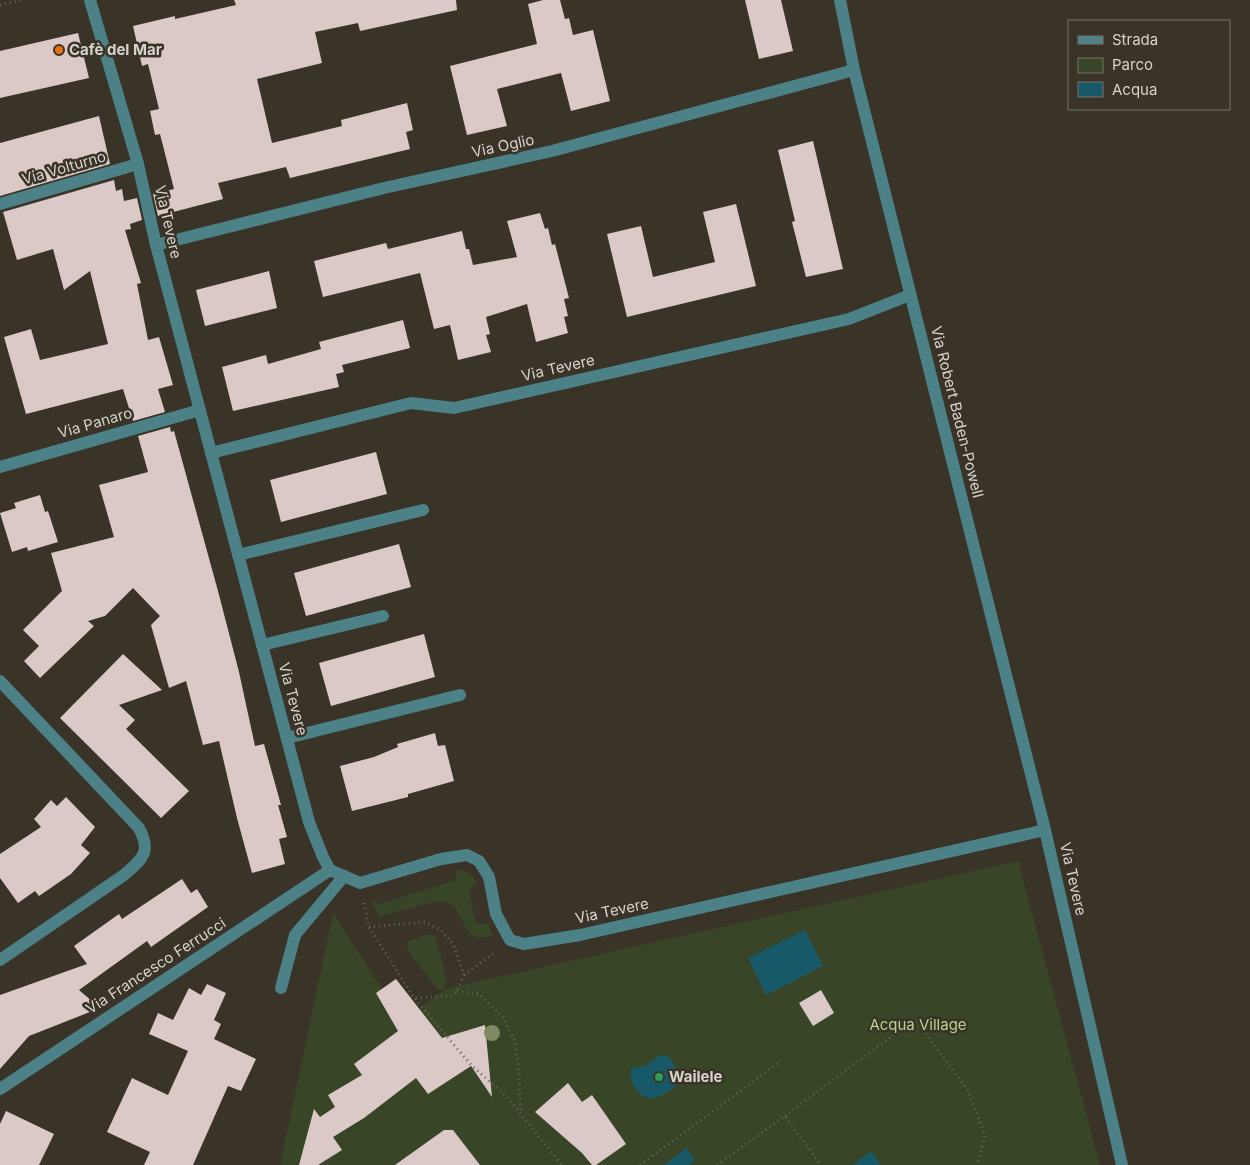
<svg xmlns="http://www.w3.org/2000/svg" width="1250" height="1165" font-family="Inter,sans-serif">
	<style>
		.green { fill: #394527 }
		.water { fill: #185969 }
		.building { fill: #dac9c7 }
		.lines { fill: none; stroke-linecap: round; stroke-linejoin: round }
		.path { stroke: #69635a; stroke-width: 3; stroke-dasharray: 1 4; stroke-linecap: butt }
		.minor { stroke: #4c8188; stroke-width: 12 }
		.tree { fill: #7e8a5f }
		.food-dot { fill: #e8710a; stroke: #393328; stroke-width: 2 }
		.leisure-dot { fill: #2e9e5b; stroke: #393328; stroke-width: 2 }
		.labels { text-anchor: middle; stroke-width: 5; stroke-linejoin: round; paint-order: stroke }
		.poi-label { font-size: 15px; font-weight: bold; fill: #d6d2cc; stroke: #393328; text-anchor: start }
		.street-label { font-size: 15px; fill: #d6d2cc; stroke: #393328 }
		.park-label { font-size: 15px; fill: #b6d28c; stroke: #393328 }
	</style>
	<rect width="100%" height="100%" fill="#393328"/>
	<g class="green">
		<polygon points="1018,861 1100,1165 280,1165 333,913 402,1020 448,988"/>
		<path d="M458,870c8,-1 18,6 18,14l-7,4v3l7,33h12l5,12 -14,2 -8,-3c-12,-13 -10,-33 -33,-34l-58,15 -8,-12 1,-3 6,3 77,-24v-9z"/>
		<polygon points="428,934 435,936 436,938 447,981 446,985 441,990 437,989 407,949 408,941"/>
	</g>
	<g class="water">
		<polygon points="805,930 823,966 766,995 748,958"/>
		<path d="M666,1055l4,3 5,9 12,7 -1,4c-16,12 -37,34 -52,8 -3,-5 -5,-13 -2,-18l13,-2 14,-10z"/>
		<polygon points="686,1148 695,1160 689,1165 664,1165"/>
		<polygon points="871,1151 881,1165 853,1165"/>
	</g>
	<g class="building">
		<polygon points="234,0 456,0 457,10 360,31 358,23 315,32 322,63 257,79 272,143 342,126 341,120 407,103 413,130 406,132 410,149 290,178 286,167 218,183 223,199 158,216 153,194 174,189 160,134 155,135 150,111 159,109 148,64 142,66 133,26 175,16 175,19 236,5"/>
		<polygon points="543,0 560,0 565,19 569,18 573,35 593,30 610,101 571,111 561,73 497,89 507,126 467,135 450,66 537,44 528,4"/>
		<polygon points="745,0 781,0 793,51 759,59"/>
		<polygon points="78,33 89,78 0,98 0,51"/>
		<polygon points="99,116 110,164 0,196 0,143"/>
		<polygon points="813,141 843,269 806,277 792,222 795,221 778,150"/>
		<polygon points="114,180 116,191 122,189 124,201 137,198 142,220 130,224 131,229 125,230 141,283 137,284 148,340 159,337 173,385 158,389 165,412 133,421 123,389 26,414 4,337 31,329 40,360 108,344 90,271 64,290 53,249 17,260 3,212"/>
		<polygon points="736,204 756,286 627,317 607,234 641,226 653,277 715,262 703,212"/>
		<polygon points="540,213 545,229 548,228 552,245 555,244 569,298 564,299 568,316 564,317 568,333 536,342 527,304 486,317 490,334 486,335 491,352 458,360 450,325 434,329 420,273 323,297 314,261 386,243 388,249 462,231 466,249 469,249 473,265 517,257 507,221"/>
		<polygon points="269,271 277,308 205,326 196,290"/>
		<polygon points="403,320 410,348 342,365 344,372 336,374 339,387 233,411 222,367 266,355 268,364 321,349 319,342"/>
		<polygon points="170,427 171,432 174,431 218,591 239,672 255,746 264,744 281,805 278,805 287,837 279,839 285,864 252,873 237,818 219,741 203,745 186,681 169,688 151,625 160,616 133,588 105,616 88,621 94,626 40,678 24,661 39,646 23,630 62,591 51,553 114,537 99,485 148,472 138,436"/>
		<polygon points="376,452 387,494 281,522 270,480"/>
		<polygon points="40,495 45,512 48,511 58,542 28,551 27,547 12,552 0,513 16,508 14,503"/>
		<polygon points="399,544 411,587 306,616 294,573"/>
		<polygon points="424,634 435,677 331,706 319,663"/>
		<polygon points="123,654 162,690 119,705 135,720 126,729 189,791 161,818 60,718"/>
		<polygon points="435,733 438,746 445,745 454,781 408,794 408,797 352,811 340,766 374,757 398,747 397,744"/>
		<polygon points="66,797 95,827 81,845 90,853 71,874 39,896 35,891 18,903 0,878 0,854 41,827 34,819 51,800 57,806"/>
		<polygon points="182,879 191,893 197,889 208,907 151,947 147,941 79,990 100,1008 29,1036 0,1069 0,995 87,964 74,946 119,914 122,919"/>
		<polygon points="396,979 442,1038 485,1025 492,1097 471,1066 428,1094 416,1078 364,1118 333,1137 342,1150 318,1165 299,1165 314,1109 320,1117 335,1107 328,1095 362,1075 354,1064 398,1031 376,993"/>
		<polygon points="207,984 226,993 214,1020 221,1024 214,1039 256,1059 241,1091 228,1086 193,1165 144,1165 150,1152 107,1132 132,1078 168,1095 188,1051 149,1034 158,1013 173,1020 189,988 201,995"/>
		<polygon points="821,990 834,1013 813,1026 799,1003"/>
		<polygon points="568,1083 582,1102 592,1095 626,1144 596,1165 592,1165 582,1153 535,1112"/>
		<polygon points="6,1111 54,1134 39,1165 0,1165 0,1124"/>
		<polygon points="444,1130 453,1130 480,1165 395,1165"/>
	</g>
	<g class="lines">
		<g class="path">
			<polyline points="0,5 23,0"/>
			<polyline points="364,903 369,927 414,998 472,1066 507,1097 562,1165"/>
			<polyline points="369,927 425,922 441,930 453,944 464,975 457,991 451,996 414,998"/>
			<polyline points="464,975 494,953"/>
			<polyline points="457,991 479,994 503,1017 515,1042 518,1064 521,1112"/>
			<polyline points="785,1116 915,1019 967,1089 985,1135 977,1165"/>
			<polyline points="640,1165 780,1062"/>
			<polyline points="717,1165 785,1116 821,1165"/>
		</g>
		<g class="minor">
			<polyline points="90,0 138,164 156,245 309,822 323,857 330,870 360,883 441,859 467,855 479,861 489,877 496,914 510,940 524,944 580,935 1045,830"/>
			<polyline points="840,0 854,70 1045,830 1122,1165"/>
			<polyline points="0,204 138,164"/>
			<polyline points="156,245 384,188 552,151 854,70"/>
			<polyline points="211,453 411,403 454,408 849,319 910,295"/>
			<polyline points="0,467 200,410"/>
			<polyline points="238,555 423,510"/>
			<polyline points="262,645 383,616"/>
			<path d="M0,681l139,147c13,25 3,31 -15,47l-124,85"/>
			<polyline points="287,738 460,695"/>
			<polyline points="281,988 295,935 344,876"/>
			<polyline points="0,1089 330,870"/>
		</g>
	</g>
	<circle class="tree" cx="492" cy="1033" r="8"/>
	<circle class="food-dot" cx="59" cy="50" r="5"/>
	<circle class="leisure-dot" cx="659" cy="1077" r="5"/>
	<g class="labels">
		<g class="poi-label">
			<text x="69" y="55">Cafè del Mar</text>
			<text x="669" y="1082">Wailele</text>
		</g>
		<g class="street-label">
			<text transform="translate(503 146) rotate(-12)" y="5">Via Oglio</text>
			<text transform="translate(64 168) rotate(-16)" y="5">Via Volturno</text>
			<text transform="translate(168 222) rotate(77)" y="5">Via Tevere</text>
			<text transform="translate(558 368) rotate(-13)" y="5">Via Tevere</text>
			<text transform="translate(957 412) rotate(76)" y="5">Via Robert Baden-Powell</text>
			<text transform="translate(95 423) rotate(-16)" y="5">Via Panaro</text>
			<text transform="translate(293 699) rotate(75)" y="5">Via Tevere</text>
			<text transform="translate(1073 879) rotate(77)" y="5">Via Tevere</text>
			<text transform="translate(612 911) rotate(-12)" y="5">Via Tevere</text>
			<text transform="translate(156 966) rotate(-33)" y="5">Via Francesco Ferrucci</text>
		</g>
		<g class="park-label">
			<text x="918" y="1030">Acqua Village</text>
		</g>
	</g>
	<rect x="1068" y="20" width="162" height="90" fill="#393328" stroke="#78736a"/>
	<rect x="1078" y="36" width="25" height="8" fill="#4c8188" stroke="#78736a"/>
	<text x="1112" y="45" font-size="15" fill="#d6d2cc">Strada</text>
	<rect x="1078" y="58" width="25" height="15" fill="#394527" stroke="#78736a"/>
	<text x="1112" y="70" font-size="15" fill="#d6d2cc">Parco</text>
	<rect x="1078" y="82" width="25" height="15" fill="#185969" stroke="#78736a"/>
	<text x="1112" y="95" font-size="15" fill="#d6d2cc">Acqua</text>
</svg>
